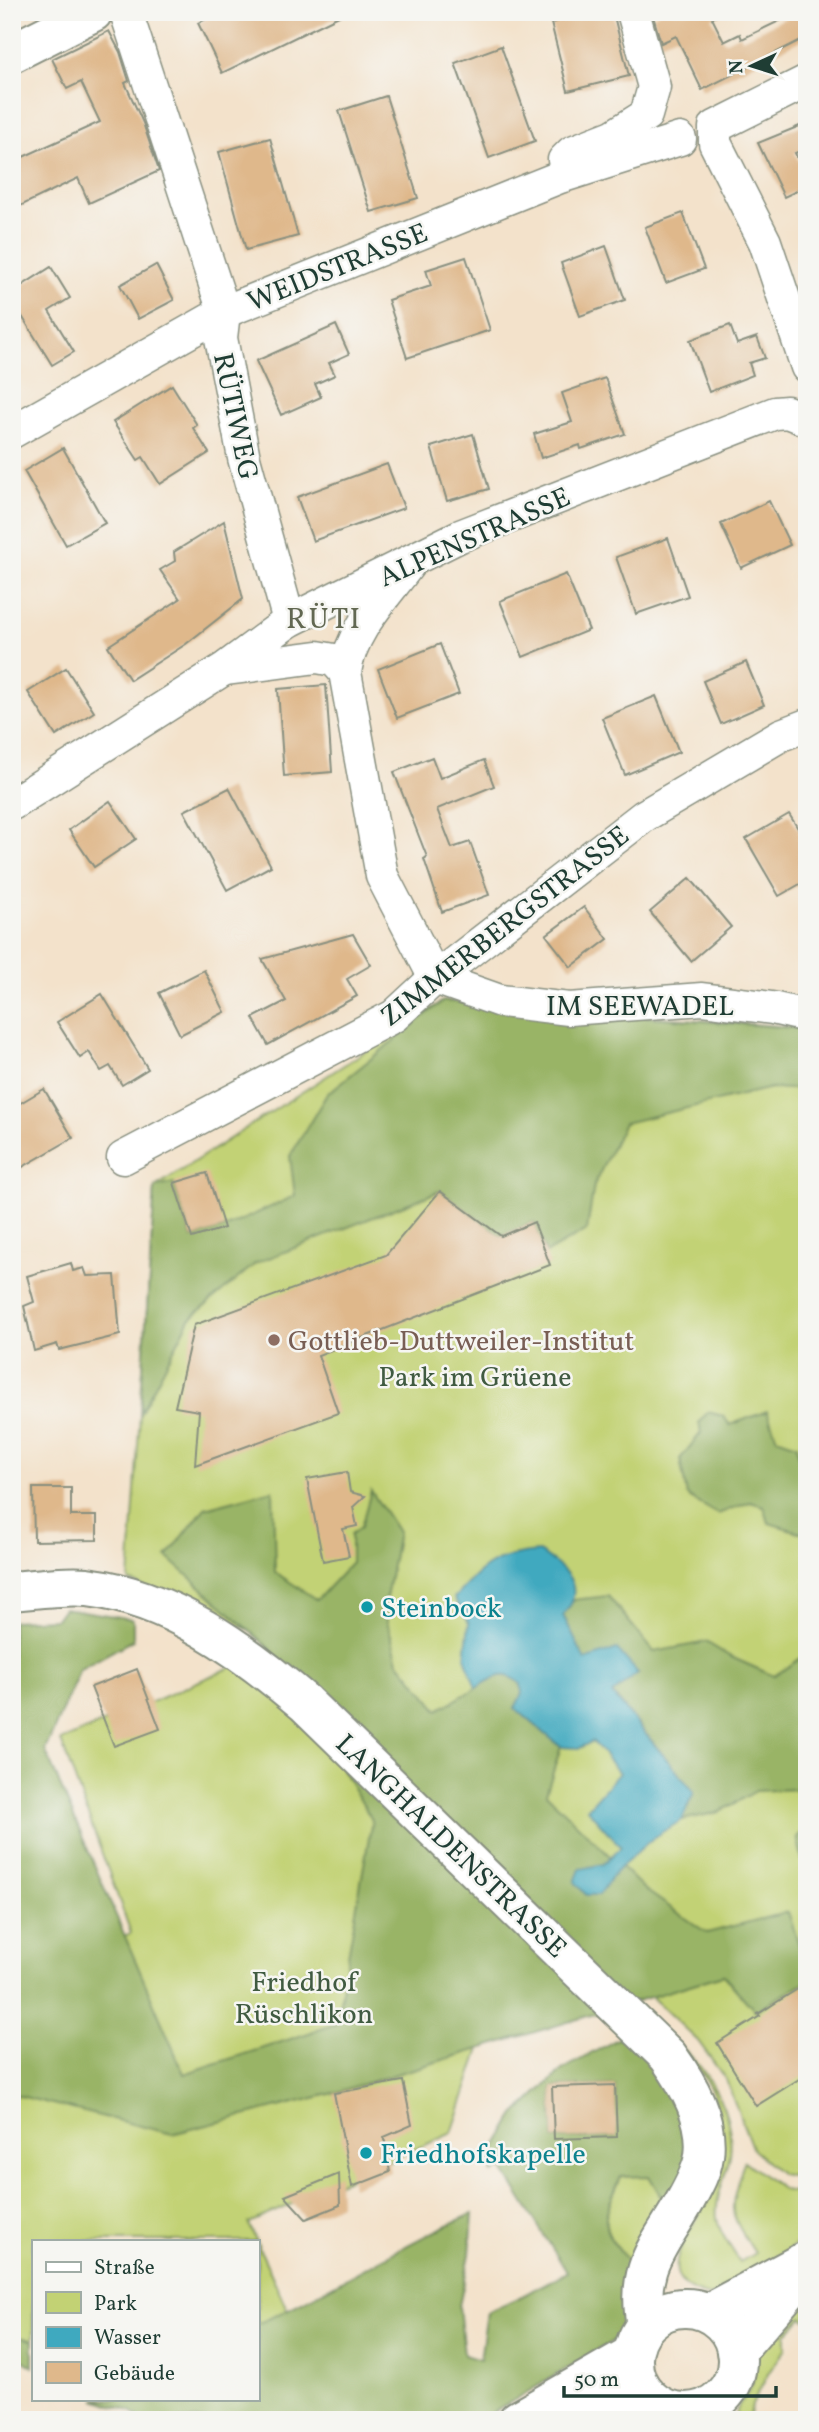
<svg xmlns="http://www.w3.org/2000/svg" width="819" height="2432" font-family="Vollkorn,serif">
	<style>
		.green { fill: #c2d274; stroke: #708854; stroke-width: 2 }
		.forest { fill: #99b466; stroke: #5c784d; stroke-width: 2; fill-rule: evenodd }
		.water { fill: #3fa9bf; stroke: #2f737a; stroke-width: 2 }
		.building { fill: #dfb88b }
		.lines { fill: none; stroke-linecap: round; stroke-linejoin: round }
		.street-casing { stroke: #899080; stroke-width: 35 }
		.secondary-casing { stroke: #899080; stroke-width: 42 }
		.highway-casing { stroke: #899080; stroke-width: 42 }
		.street { stroke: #fff; stroke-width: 32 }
		.secondary { stroke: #fff; stroke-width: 38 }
		.highway { stroke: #fff; stroke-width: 38 }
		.education-dot { fill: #8d6e63; stroke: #f6f6f2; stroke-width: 2.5 }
		.culture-dot { fill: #0f9aa8; stroke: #f6f6f2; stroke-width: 2.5 }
		.labels { text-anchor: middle; stroke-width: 5; stroke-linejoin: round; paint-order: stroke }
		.street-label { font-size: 28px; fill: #1f3d34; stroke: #f6f6f2 }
		.education-label { font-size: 28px; fill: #785e54; stroke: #f6f6f2; text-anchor: start }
		.park-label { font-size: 28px; fill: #405b41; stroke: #f6f6f2 }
		.culture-label { font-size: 28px; fill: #0d838f; stroke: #f6f6f2; text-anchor: start }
		.neighbourhood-label { font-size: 30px; letter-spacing: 2px; fill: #626852; stroke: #f6f6f2 }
	</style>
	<rect width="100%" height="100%" fill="#f6f6f2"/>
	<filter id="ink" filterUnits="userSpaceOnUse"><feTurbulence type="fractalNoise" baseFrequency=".0143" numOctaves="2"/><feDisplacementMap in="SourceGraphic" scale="14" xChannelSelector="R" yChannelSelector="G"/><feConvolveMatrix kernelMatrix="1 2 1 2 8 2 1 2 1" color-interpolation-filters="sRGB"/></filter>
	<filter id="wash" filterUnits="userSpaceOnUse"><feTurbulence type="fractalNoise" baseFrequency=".00686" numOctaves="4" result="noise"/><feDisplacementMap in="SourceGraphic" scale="28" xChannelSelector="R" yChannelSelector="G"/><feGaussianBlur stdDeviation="1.57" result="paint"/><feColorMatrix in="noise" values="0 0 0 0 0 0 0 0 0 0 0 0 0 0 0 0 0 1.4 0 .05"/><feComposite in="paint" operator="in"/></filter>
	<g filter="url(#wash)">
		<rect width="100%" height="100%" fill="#f3e2cb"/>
		<g class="green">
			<polygon points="443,1001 807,1028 807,2179 781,2174 753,2150 726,2080 698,2041 274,1640 129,1581 155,1187"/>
			<polygon points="241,1663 517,1938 452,2133 249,2223 256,2241 33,2241 33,2340 12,2336 12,1982 131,1933 61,1741"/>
			<path d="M679,2045c30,26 56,69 51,110 -3,21 -16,42 -13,64 3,15 15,30 23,43l15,-9c-30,-47 -25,-40 -11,-92l39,29 24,4v44l-96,58c-35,-7 -43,-25 -26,-57 5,-10 12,-19 16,-29 5,-17 7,-35 11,-53 2,-12 7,-25 7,-37 1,-26 -24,-56 -40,-75z"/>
			<path d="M649,2175l16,28 -22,29 -13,30c-35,-36 -27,-43 -9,-85z"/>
			<polygon points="257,2243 288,2311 257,2324"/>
			<polygon points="807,2295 807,2320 802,2317 786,2334 786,2349 769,2372 752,2405 749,2420 734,2420 739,2405 752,2385 758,2351"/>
		</g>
		<g class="forest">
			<polygon points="443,1001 807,1029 807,1090 771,1088 624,1123 594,1185 587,1230 546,1253 534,1222 501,1236 440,1191 256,1263 190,1319 140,1414 155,1187 174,1183 192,1238 224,1228 295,1196 290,1156 327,1094"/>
			<polygon points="767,1411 777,1438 797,1445 803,1483 807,1482 807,1533 805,1534 769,1523 764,1506 750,1502 718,1514 687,1496 680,1459 701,1433 699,1422 708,1412 723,1416 730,1425"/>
			<polygon points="273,1490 275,1572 317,1600 351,1563 351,1534 361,1527 371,1491 398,1532 384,1610 398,1661 438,1710 499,1675 512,1677 521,1684 522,1694 515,1708 561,1747 546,1794 644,1889 707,1933 788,1912 807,1968 807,1981 755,2011 723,1975 334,2093 172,2134 12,2094 12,1621 56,1619 64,1608 133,1619 133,1640 80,1669 45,1750 184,2074 336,2024 372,1820 272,1651 167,1557 205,1508"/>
			<polygon points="608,1596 654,1652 706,1642 731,1657 774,1676 801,1658 807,1658 807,1766 798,1789 756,1791 719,1812 682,1820 694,1792 612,1693 638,1673 585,1661 563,1615 573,1600"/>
			<polygon points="807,1828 807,1879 797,1837"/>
			<path d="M630,2032l34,41 25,50 -1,42 -23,38 -16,-27 -28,1c-18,42 -26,49 9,85l2,48 -11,26 -140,84h-340l-8,-8 -38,-13h162v-75c74,-33 141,-79 216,-110l-3,40 -11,52 5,49 16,5 7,-48 37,-17 43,-23 -65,-104 -10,5v-20l23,-38 47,-45zM615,2085l1,52 -62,2 -2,-52z"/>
			<polygon points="12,2336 33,2340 33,2367 12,2353"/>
		</g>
		<path class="water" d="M539,1552c17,11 41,25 33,49 -1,5 -6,10 -9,14l22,45 32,-11 21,24 -26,21 82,98 -12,28 -28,17 -38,34 -17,24h-13l-11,-13 5,-13 23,-5 18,-17 -34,-38 32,-36 -26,-32 -13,7 -19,-1 -46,-39 7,-14 -1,-10c-18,-16 -27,-6 -45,4l-11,-31 4,-34 -15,-25c30,-33 40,-42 85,-46z"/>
		<g id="blocks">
			<g class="building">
				<polygon points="220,12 347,12 222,73 198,23"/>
				<polygon points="593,12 613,12 629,76 568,91 551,23"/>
				<polygon points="660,12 725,12 712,18 724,42 740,34 742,39 798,12 807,12 807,37 702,90 676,36 661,43 653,16"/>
				<polygon points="109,31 120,52 129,81 125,83 143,123 159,171 89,203 78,178 12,210 12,162 100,122 81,82 67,89 52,59"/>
				<polygon points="501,46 535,141 489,158 455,63"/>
				<polygon points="386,96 418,198 371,212 339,111"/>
				<polygon points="807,123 807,148 795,153 807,177 807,186 784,197 758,143"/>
				<polygon points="270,138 298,236 246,250 219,152"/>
				<polygon points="683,213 704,269 666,283 645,227"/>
				<polygon points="606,246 625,300 580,316 561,263"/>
				<polygon points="466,257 490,330 407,358 388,300 431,286 426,270"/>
				<polygon points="156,265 174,300 138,319 120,285"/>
				<polygon points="51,267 70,298 49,311 74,352 52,365 12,300 12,292"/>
				<polygon points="336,325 349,354 329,363 335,375 315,384 321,397 281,415 256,361"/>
				<polygon points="730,325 737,344 757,337 765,358 749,363 753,375 709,392 690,340"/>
				<polygon points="605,378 625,434 581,449 580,445 541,458 534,434 572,422 562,393"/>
				<polygon points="172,385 197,425 193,428 209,453 160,484 143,457 138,460 113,422"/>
				<polygon points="473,434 489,489 447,501 431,447"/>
				<polygon points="63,448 105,523 66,545 24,471"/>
				<polygon points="387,464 404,508 313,541 297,497"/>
				<polygon points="769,501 790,545 741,568 721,524"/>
				<polygon points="224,521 243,599 186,644 130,680 108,646 180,599 160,570 175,561 174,552"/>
				<polygon points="668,538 688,596 636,614 616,557"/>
				<polygon points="566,574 589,630 523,657 500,601"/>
				<polygon points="440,644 459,694 397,718 378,669"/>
				<polygon points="746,662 764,705 721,724 703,681"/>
				<polygon points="66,668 94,712 56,736 28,692"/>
				<polygon points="326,685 332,772 284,776 278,689"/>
				<polygon points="656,696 679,752 625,775 602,718"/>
				<polygon points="432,757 440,778 484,760 494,786 437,809 452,848 470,842 489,895 442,912 424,859 427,857 394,772"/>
				<polygon points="229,788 271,866 227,890 184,811"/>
				<polygon points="110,801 136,839 94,867 69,830"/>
				<polygon points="789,814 807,843 807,880 779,896 746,839"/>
				<polygon points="690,878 731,927 691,961 650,912"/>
				<polygon points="584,907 608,939 571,967 546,935"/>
				<polygon points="353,934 371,965 347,979 357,996 268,1045 253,1018 286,1001 262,959"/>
				<polygon points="204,970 225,1012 180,1035 159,993"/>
				<polygon points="102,994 148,1069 122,1085 110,1066 101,1071 89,1052 80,1058 57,1022"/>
				<polygon points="44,1089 73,1138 12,1173 12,1108"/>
				<polygon points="207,1173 224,1228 192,1238 174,1183"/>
				<polygon points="440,1191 501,1236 534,1222 550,1265 318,1355 338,1413 195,1465 199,1411 175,1407 194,1325 386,1255"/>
				<polygon points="71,1263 73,1271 84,1268 87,1276 115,1275 120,1335 59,1350 57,1344 34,1351 24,1306 34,1302 27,1276"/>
				<polygon points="347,1472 350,1492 365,1496 353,1507 357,1526 343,1529 349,1556 323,1561 307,1479"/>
				<polygon points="33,1488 71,1488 71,1516 97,1516 97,1540 34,1541"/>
				<polygon points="137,1669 160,1729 114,1746 91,1687"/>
				<polygon points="807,1983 807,2074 756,2106 717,2043 760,2016 758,2014"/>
				<polygon points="403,2081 412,2125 384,2137 390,2172 352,2187 334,2093"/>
				<polygon points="615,2085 617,2137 554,2139 552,2087"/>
				<polygon points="339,2174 340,2205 306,2219 285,2196"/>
			</g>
		</g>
	</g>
	<g filter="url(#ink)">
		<use href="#blocks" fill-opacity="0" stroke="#899080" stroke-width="2"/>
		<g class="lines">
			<g class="street-casing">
				<g id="street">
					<polyline points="126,12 224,312 221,338 244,458 289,621"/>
					<polyline points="807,81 715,127 715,143 765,242 807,367"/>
					<polyline points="564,160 572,152 613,136 646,115 654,87 633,12"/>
					<polyline points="12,432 224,312 560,177 680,139"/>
					<path d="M409,564c-24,33 -58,66 -64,108l37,204 53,102"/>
					<polyline points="226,669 317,657 334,660 345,672"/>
					<polyline points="12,804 224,669 289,621 460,536 775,413 787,412 807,420"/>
					<polyline points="435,978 500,1001 569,1009 702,999 772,1008 807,1016"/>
					<polyline points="123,1158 394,1016 435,978 644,816 781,735 807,725"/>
				</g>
			</g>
			<g class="secondary-casing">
				<g id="secondary">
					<polyline points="12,53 93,12"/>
					<path d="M12,1591c24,-2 51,-6 75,-4 83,10 156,63 218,116l363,353c20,28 41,63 36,100 -2,14 -9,27 -16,40 -26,48 -54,69 -42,129"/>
					<circle cx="685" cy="2360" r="52"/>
					<polyline points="708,2313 807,2260"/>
					<polyline points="736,2351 803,2274"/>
				</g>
			</g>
			<g class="highway-casing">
				<g id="highway">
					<polyline points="518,2420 633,2354"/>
					<polyline points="574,2420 606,2402 646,2394"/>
				</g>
			</g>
			<use href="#street" class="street"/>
			<use href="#secondary" class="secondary"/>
			<use href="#highway" class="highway"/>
		</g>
	</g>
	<circle class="education-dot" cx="274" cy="1340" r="7"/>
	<g class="culture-dot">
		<circle cx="367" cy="1607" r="7"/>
		<circle cx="366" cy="2153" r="7"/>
	</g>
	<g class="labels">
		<g class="street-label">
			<text transform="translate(337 266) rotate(-22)" y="10">WEIDSTRASSE</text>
			<text transform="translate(237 416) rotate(78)" y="10">RÜTIWEG</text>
			<text transform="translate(474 536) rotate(-24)" y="10">ALPENSTRASSE</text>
			<text transform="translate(504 925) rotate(-38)" y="10">ZIMMERBERGSTRASSE</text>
			<text x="640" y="1015">IM SEEWADEL</text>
			<text transform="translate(452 1845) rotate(44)" y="10">LANGHALDENSTRASSE</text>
		</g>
		<g class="education-label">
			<text x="288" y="1350">Gottlieb-Duttweiler-Institut</text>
		</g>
		<g class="park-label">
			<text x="475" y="1386">Park im Grüene</text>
			<text x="304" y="1991">Friedhof<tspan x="304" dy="32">Rüschlikon</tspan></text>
		</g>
		<g class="culture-label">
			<text x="381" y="1617">Steinbock</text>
			<text x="380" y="2163">Friedhofskapelle</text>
		</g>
		<g class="neighbourhood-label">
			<text x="324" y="628">RÜTI</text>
		</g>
	</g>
	<rect width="819" height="2432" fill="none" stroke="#f6f6f2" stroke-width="42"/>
	<rect x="32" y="2240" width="228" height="161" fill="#f6f6f2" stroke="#a0aca6" stroke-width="2"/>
	<rect x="46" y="2262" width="35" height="10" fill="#ffffff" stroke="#a0aca6" stroke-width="2"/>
	<text x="94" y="2274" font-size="21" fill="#1f3d34">Straße</text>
	<rect x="46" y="2292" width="35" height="21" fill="#c2d274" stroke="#a0aca6" stroke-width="2"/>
	<text x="94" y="2310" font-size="21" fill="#1f3d34">Park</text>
	<rect x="46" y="2327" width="35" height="21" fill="#3fa9bf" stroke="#a0aca6" stroke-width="2"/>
	<text x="94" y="2344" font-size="21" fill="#1f3d34">Wasser</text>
	<rect x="46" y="2362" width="35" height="21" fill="#dfb88b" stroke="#a0aca6" stroke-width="2"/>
	<text x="94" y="2380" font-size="21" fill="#1f3d34">Gebäude</text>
	<g transform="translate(752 66) rotate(266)" stroke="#f6f6f2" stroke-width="5" paint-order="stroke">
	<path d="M0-5L12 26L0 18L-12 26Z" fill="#1f3d34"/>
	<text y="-10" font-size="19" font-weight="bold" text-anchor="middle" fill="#1f3d34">N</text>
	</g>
	<path d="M564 2386v10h212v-10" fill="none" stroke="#1f3d34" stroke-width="3.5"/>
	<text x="574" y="2386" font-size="21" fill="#1f3d34" stroke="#f6f6f2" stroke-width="5" paint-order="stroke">50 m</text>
</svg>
